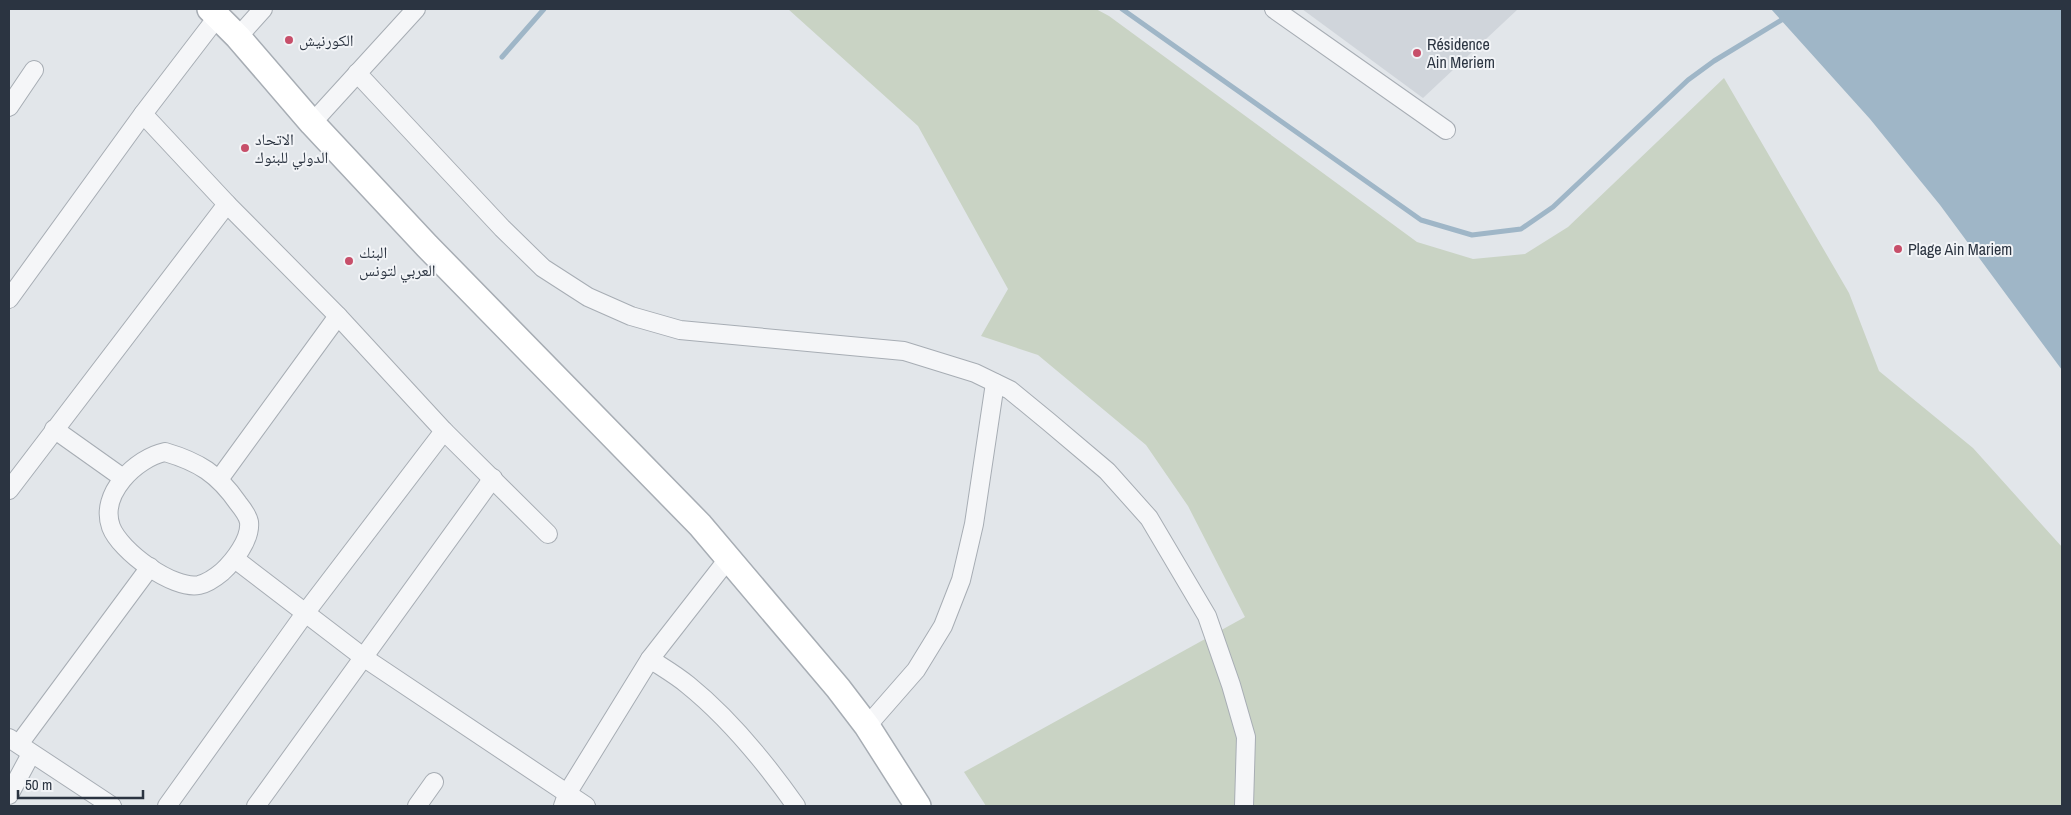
<svg xmlns="http://www.w3.org/2000/svg" width="2071" height="815" font-family="'Archivo Narrow','Noto Naskh Arabic',sans-serif">
	<style>
		.built { fill: #d0d5db }
		.grass { fill: #c9d3c4 }
		.water { fill: #9fb6c7 }
		.lines { fill: none; stroke-linecap: round; stroke-linejoin: round }
		.stream { stroke: #9fb6c7; stroke-width: 5 }
		.minor-casing { stroke: #a7adb4; stroke-width: 20 }
		.secondary-casing { stroke: #a7adb4; stroke-width: 28 }
		.minor { stroke: #f5f6f8; stroke-width: 18 }
		.secondary { stroke: #fff; stroke-width: 25 }
		.poi-dot { fill: #c74f6a; stroke: #f2f4f7; stroke-width: 2 }
		.labels { text-anchor: middle; stroke-width: 4; stroke-linejoin: round; paint-order: stroke }
		.poi-label { font-size: 16px; fill: #2b3441; stroke: #f2f4f7; text-anchor: start }
	</style>
	<rect width="100%" height="100%" fill="#e2e6ea"/>
	<polygon class="built" points="1302,9 1518,9 1423,98"/>
	<polygon class="grass" points="788,9 1096,9 1109,16 1417,242 1473,259 1525,254 1568,227 1724,78 1849,293 1879,371 1973,448 2062,547 2062,806 986,806 964,772 1245,617 1188,506 1146,445 1038,355 981,336 1008,289 918,126"/>
	<polygon class="water" points="1771,9 2062,9 2062,370 1940,205 1870,119"/>
	<g class="lines">
		<g class="stream">
			<polyline points="1122,9 1421,220 1472,235 1521,229 1553,207 1688,80 1714,61 1783,19"/>
			<polyline points="502,57 544,9"/>
		</g>
		<g class="minor-casing">
			<g id="minor">
				<polyline points="1274,9 1446,130"/>
				<polyline points="238,37 263,9"/>
				<polyline points="357,73 502,228 543,268 588,297 631,316 680,330 904,351 975,373 1010,390 1049,422 1107,471 1149,518 1207,616 1231,685 1246,737 1244,806"/>
				<polyline points="9,107 34,70"/>
				<polyline points="143,114 227,204 338,316 444,431 548,534"/>
				<polyline points="312,123 416,9"/>
				<polyline points="9,299 143,114 218,16"/>
				<polyline points="54,429 123,478"/>
				<path d="M165,452c34,10 53,22 73,51 4,5 10,13 11,19 2,17 -15,39 -27,50 -6,5 -14,11 -23,13 -26,5 -79,-34 -88,-58 -12,-33 25,-69 54,-75z"/>
				<polyline points="220,478 338,316"/>
				<polyline points="9,490 227,204"/>
				<polyline points="235,559 363,657 586,806"/>
				<path d="M650,659c12,8 26,16 38,26 42,34 77,77 108,121"/>
				<polyline points="867,726 916,670 943,626 961,580 974,524 995,383"/>
				<polyline points="9,738 112,806"/>
				<polyline points="19,744 150,567"/>
				<polyline points="9,795 31,754"/>
				<polyline points="167,806 306,612 444,431"/>
				<polyline points="256,806 493,478"/>
				<polyline points="417,806 434,782"/>
				<polyline points="563,806 568,792 650,659 728,559"/>
			</g>
		</g>
		<g class="secondary-casing">
			<polyline id="secondary" points="210,9 238,37 312,123 427,246 700,525 838,688 867,726 918,806"/>
		</g>
		<use href="#minor" class="minor"/>
		<use href="#secondary" class="secondary"/>
	</g>
	<g class="poi-dot">
		<circle cx="289" cy="40" r="5"/>
		<circle cx="1417" cy="53" r="5"/>
		<circle cx="245" cy="148" r="5"/>
		<circle cx="1898" cy="249" r="5"/>
		<circle cx="349" cy="261" r="5"/>
	</g>
	<g class="labels">
		<g class="poi-label">
			<text x="299" y="46">الكورنيش</text>
			<text x="1427" y="50">Résidence<tspan x="1427" dy="18">Ain Meriem</tspan></text>
			<text x="255" y="145">الاتحاد<tspan x="255" dy="18">الدولي للبنوك</tspan></text>
			<text x="1908" y="255">Plage Ain Mariem</text>
			<text x="359" y="258">البنك<tspan x="359" dy="18">العربي لتونس</tspan></text>
		</g>
	</g>
	<rect width="2071" height="815" fill="none" stroke="#2b3441" stroke-width="20"/>
	<path d="M18 790v8h125v-8" fill="none" stroke="#2b3441" stroke-width="2.5"/>
	<text x="25" y="790" font-size="15" fill="#2b3441" stroke="#f2f4f7" stroke-width="4" paint-order="stroke">50 m</text>
</svg>
